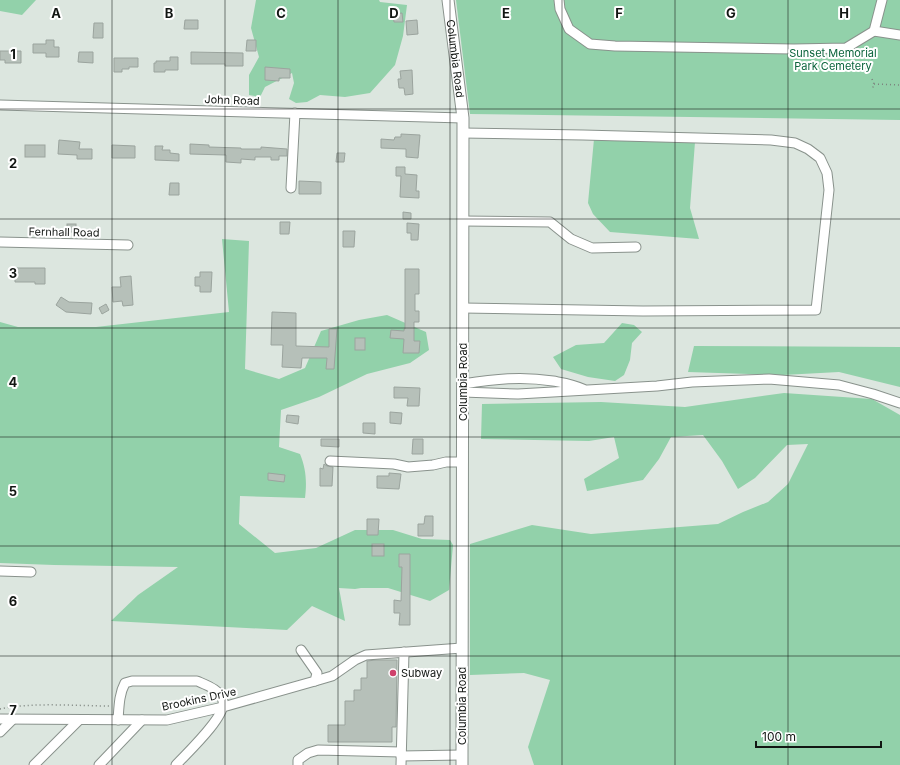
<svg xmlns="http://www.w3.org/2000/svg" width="900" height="765" font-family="Inter,sans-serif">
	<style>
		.green { fill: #92d1aa }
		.building { fill: #b6c0b9; stroke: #9ba49e }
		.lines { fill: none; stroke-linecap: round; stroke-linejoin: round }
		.minor-casing { stroke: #89928c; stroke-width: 11 }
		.major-casing { stroke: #89928c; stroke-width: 13 }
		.path { stroke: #7c837e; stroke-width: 1.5; stroke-dasharray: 1 3; stroke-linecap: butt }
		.minor { stroke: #fff; stroke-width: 9 }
		.major { stroke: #fff; stroke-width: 11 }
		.grid { fill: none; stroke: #121613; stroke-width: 1; stroke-opacity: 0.55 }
		.poi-dot { fill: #cf416b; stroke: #fff; stroke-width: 1.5 }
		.labels { text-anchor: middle; stroke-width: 4; stroke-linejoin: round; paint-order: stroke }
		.park-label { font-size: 11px; fill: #0b643c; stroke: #fff }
		.street-label { font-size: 11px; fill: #121613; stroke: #fff }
		.poi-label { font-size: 11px; fill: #121613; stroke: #fff; text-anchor: start }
		.grid-label { font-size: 13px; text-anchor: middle; font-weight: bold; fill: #121613; stroke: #fff; stroke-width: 4; stroke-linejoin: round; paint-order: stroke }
	</style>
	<rect width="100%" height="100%" fill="#dce6df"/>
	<g class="green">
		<polygon points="0,0 36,0 22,15 0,11"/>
		<polygon points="256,0 379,0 380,2 407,5 403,36 395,65 370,93 345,97 320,95 307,102 296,103 289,99 294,83 292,73 265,87 260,97 249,95 249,75 259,57 251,28"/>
		<polygon points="456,0 900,0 900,120 470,114"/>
		<polygon points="594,139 695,142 690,208 699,239 610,232 593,214 588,203"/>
		<path d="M222,239l27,2 -4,128 34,10 26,-11 16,-37 38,-11 28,-5 39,17 3,18 -19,13 -43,11 -48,23 -38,13 -2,37 21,7c6,15 7,27 5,44l-65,-2 -1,28 36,29 41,-5 39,-18h38l29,9 28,1 3,5 -4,45 -19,11 -42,-13h-27l-6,1 -16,-1 6,33 -33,-15 -25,24 -176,-9 27,-26 40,-28 -124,-2 -54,-2v-241l18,5h78l133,-15z"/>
		<polygon points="622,323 634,325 642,332 632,343 630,360 624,375 615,381 588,377 561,369 553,357 576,345 604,343"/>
		<polygon points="694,346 900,347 900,387 839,372 783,375 688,372"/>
		<polygon points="784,393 872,399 900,415 900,765 534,765 528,747 550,680 524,673 470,675 470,544 532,525 591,534 718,524 743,512 768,502 788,484 808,444 787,445 755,478 738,489 722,461 703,435 671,437 659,459 643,480 587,491 584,479 619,458 614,437 589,441 481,439 482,404 601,402 685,407"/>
	</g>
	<g class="building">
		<polygon points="402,13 403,22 394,22 393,14"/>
		<polygon points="185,20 198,20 198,29 184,29"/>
		<polygon points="417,20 418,34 407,35 406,21"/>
		<polygon points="94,23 103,23 103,38 93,38"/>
		<polygon points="46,40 54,40 54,47 59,47 59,57 46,57 46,53 33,53 33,44 46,44"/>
		<polygon points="247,40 256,40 256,51 246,51"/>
		<polygon points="0,51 21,51 21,63 5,63 5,60 0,60"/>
		<polygon points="79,52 93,52 93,63 78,62"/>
		<polygon points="191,52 243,53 243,66 225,66 225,64 191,64"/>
		<polygon points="170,57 178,57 178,70 165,70 165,72 154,72 154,63 156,63 156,61 170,61"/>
		<polygon points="114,58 138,58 138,67 129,67 129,69 122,69 122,72 114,72"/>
		<polygon points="265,67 290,69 290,78 279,78 279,81 265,80"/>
		<polygon points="412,70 413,94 405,95 404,88 399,88 398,79 401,79 400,71"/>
		<polygon points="401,134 420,135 418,158 406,157 406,149 381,148 381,139 394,140 395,137 401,137"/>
		<polygon points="59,140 80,142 79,149 92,149 92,159 77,159 77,155 58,154"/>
		<polygon points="190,144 209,145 209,147 241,148 241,149 261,149 261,147 287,149 287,156 279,156 279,160 271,160 271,157 255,157 255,160 241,159 241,163 226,162 226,155 190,154"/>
		<rect x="25" y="145" width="20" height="12"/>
		<polygon points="112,145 135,146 135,158 112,158"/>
		<polygon points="155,146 163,146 162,150 170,150 170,153 179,154 179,161 155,160"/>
		<polygon points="337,153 345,153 344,162 336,162"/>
		<polygon points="396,167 405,167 405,174 417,175 416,191 419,191 419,198 400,197 401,176 396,176"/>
		<polygon points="299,181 321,182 321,194 299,194"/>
		<polygon points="170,183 179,183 179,195 169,195"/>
		<polygon points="403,212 411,213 411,219 403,219"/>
		<polygon points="280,222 290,222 289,234 280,234"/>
		<polygon points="407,223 419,224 418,240 411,240 411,233 407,233"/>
		<rect x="67" y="224" width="9" height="8"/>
		<polygon points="343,231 355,231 354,247 343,247"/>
		<polygon points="15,268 45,268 45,284 35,284 35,282 15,282"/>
		<polygon points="405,269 419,269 419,294 415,294 415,311 419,311 419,322 414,322 414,341 420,341 419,353 403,353 404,339 390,338 391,330 404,331 404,329 405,329"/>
		<polygon points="200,272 212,272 211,292 200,292 200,286 195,286 195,277 200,277"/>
		<polygon points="131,276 133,305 123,306 122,301 113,302 112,287 121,287 120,277"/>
		<polygon points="61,297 69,302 92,303 91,314 66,312 56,305"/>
		<polygon points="106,304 109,310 102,314 99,308"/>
		<polygon points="272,312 296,313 296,346 329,347 329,329 337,329 334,369 326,369 327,358 302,358 301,368 282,367 283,345 271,345"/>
		<rect x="355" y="338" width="10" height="12"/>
		<polygon points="394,387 420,388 419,406 407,406 408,398 394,398"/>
		<polygon points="390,412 402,413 401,424 390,423"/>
		<polygon points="287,415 299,416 298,424 286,422"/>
		<polygon points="363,423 375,423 375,434 363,433"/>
		<polygon points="321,439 339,439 339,447 321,446"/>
		<polygon points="413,439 423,439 423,454 412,454"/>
		<polygon points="324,464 327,466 333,467 332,486 320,486 320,468 323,469"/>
		<polygon points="268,473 285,475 284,482 268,480"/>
		<polygon points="389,473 401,474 399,489 377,488 377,476 389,476"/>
		<polygon points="425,516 433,516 433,536 418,536 418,524 424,524"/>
		<polygon points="367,519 379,519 378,535 367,535"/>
		<rect x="372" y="544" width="12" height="12"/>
		<polygon points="399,554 410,554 410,625 399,625 400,613 394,613 394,600 401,601 402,567 399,567"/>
		<polygon points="376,660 397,660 396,727 392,727 392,742 328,742 328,725 345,725 345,701 354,701 354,690 361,690 361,678 367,678 367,661"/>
	</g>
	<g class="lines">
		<g class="minor-casing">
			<g id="minor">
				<polyline points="559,0 560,9 569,29 590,44 615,46 794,49 846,48 874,31 882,0"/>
				<polyline points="874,31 900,35"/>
				<polyline points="0,105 463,118"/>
				<polyline points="463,133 583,135 771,140 795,143 808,149 820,158 827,173 829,190 816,310 643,311 463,308"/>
				<polyline points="291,188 295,113"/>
				<polyline points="463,221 550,222 571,239 592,248 636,247"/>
				<polyline points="0,242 128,245"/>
				<path d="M463,384c32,-5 58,-8 90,-3 11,2 20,3 30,8"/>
				<polyline points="463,392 518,394 657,386 692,382 769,379 839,385 873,394 900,403"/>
				<polyline points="330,461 394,464 408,467 433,465 446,462 463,462"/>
				<polyline points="0,571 31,572"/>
				<polyline points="315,681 332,676 355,660 366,655 462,648"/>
				<polyline points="0,719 167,720 223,707 315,681 317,673 301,650"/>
				<path d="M118,720c1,-13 1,-26 7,-37l7,-2h65c9,4 24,9 26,20 4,15 -37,53 -47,64"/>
				<polyline points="0,732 12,720"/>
				<polyline points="401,756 461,755"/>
				<polyline points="34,765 79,720"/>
				<polyline points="99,765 142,720"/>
				<polyline points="298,765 298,760 308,753 318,750 401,752"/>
				<polyline points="401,765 404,652"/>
			</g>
		</g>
		<g class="major-casing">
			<g id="major">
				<path id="s1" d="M448,0l15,118 -1,647"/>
			</g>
		</g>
		<g class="path">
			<polyline points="872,79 874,84 872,90"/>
			<polyline points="874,84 900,85"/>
			<path d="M0,709c32,-7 77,-3 111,-3"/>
		</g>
		<use href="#minor" class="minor"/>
		<use href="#major" class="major"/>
	</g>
	<path class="grid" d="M112,0v765M225,0v765M338,0v765M450,0v765M562,0v765M675,0v765M788,0v765M0,109h900M0,219h900M0,328h900M0,437h900M0,546h900M0,656h900"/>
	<circle class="poi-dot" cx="393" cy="673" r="4"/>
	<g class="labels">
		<g class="park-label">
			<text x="833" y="57">Sunset Memorial<tspan x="833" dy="13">Park Cemetery</tspan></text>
		</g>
		<g class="street-label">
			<text dy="4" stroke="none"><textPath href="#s1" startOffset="59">Columbia Road</textPath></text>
			<text transform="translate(232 100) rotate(2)" y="4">John Road</text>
			<text transform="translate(64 232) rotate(1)" y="4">Fernhall Road</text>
			<text transform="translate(463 382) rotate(-90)" y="4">Columbia Road</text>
			<text transform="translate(199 699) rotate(-12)" y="4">Brookins Drive</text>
			<text transform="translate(462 706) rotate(-90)" y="4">Columbia Road</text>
		</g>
		<g class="poi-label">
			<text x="401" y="677">Subway</text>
		</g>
	</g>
	<g class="grid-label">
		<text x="56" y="18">A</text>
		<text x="169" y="18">B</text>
		<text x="281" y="18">C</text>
		<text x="394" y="18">D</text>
		<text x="506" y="18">E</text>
		<text x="619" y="18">F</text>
		<text x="731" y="18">G</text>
		<text x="844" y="18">H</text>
		<text x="13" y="59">1</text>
		<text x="13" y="168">2</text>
		<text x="13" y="278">3</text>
		<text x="13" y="387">4</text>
		<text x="13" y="496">5</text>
		<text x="13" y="606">6</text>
		<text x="13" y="715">7</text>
	</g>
	<path d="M756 741v6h125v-6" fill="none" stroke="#121613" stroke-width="2"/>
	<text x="762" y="741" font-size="12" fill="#121613" stroke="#ffffff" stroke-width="3" paint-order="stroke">100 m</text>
</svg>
